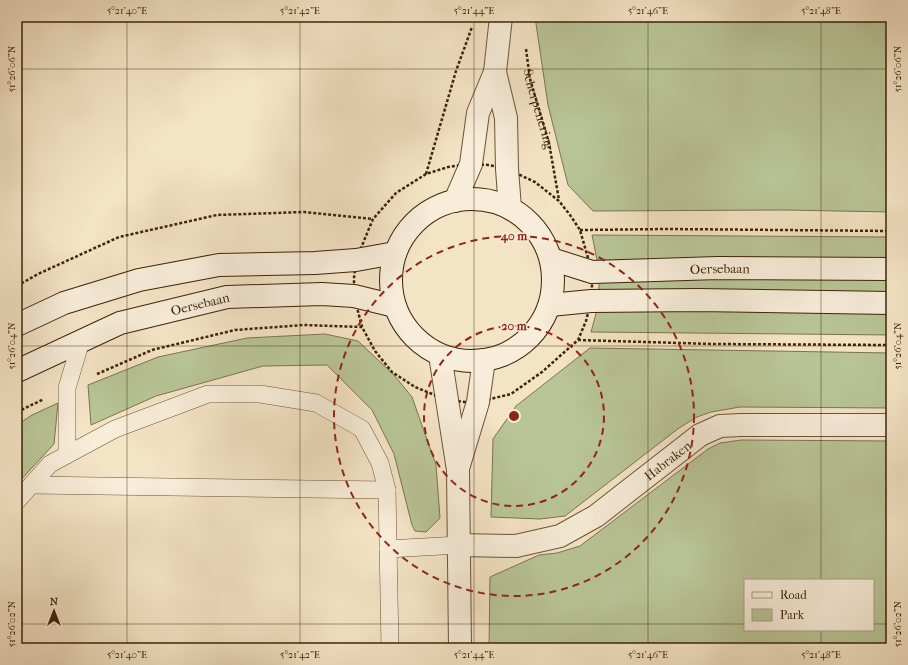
<svg xmlns="http://www.w3.org/2000/svg" width="908" height="665" font-family="'IM FELL French Canon',serif">
	<style>
		.green { fill: #b9c597; stroke: #7c744e; fill-rule: evenodd }
		.lines { fill: none; stroke-linecap: round; stroke-linejoin: round }
		.lane-casing { stroke: #6c5336; stroke-width: 18 }
		.street-casing { stroke: #6c5336; stroke-width: 24 }
		.secondary-casing { stroke: #3e2306; stroke-width: 24 }
		.path { stroke: #3e2306; stroke-width: 2.5; stroke-dasharray: 3 2; stroke-linecap: butt }
		.lane { stroke: #f8edda; stroke-width: 17 }
		.street { stroke: #f8edda; stroke-width: 22 }
		.secondary { stroke: #f8edda; stroke-width: 22 }
		.ticks { fill: none; stroke: #3e2306; stroke-width: 1; stroke-opacity: 0.45 }
		.ring { fill: none; stroke: #8f2418; stroke-width: 2; stroke-dasharray: 7 5 }
		.labels { text-anchor: middle; stroke-width: 3; stroke-linejoin: round; paint-order: stroke }
		.street-label { font-size: 13px; fill: #3e2306; stroke: #f8edda }
		.centre { fill: #8f2418; stroke: #f8edda; stroke-width: 2 }
		.ring-label { font-size: 12px; text-anchor: middle; font-weight: bold; fill: #8f2418; stroke: #f8edda; stroke-width: 3; stroke-linejoin: round; paint-order: stroke }
		.neatline { fill: none; stroke: #3e2306; stroke-width: 1.5 }
		.ticks-label { font-size: 10px; text-anchor: middle; fill: #3e2306 }
	</style>
	<rect width="100%" height="100%" fill="#f4e4c6"/>
	<filter id="stains"><feTurbulence type="fractalNoise" baseFrequency=".005" numOctaves="4"/><feColorMatrix values="0 0 0 0 .2 0 0 0 0 .09 0 0 0 0 .02 0 0 0 .5 -.17"/></filter>
	<radialGradient id="worn" r=".72"><stop offset=".6" stop-color="#630" stop-opacity="0"/><stop offset="1" stop-color="#630" stop-opacity=".3"/></radialGradient>
	<g class="green">
		<polygon points="535,17 891,17 891,212 785,210 593,211 568,185 548,105"/>
		<polygon points="592,235 891,237 891,258 703,262 597,260"/>
		<polygon points="891,275 891,297 599,290 599,276"/>
		<polygon points="597,310 891,313 891,335 591,332"/>
		<polygon points="325,334 358,341 394,375 412,397 436,465 440,518 426,532 415,531 412,525 394,454 372,410 327,365 263,366 156,396 91,425 88,385 158,357 247,338"/>
		<polygon points="590,348 891,353 891,408 740,407 711,412 697,417 679,428 565,516 540,519 491,517 493,439 516,406"/>
		<polygon points="58,403 54,444 17,484 17,425 32,415"/>
		<path d="M741,440l150,1v207h-402l1,-71 49,-22 18,-2 23,-7 128,-97 12,-6zM745,580h128v50h-128z"/>
	</g>
	<g class="lines">
		<g class="lane-casing">
			<g id="lane">
				<polyline points="67,455 67,388 81,341"/>
				<polyline points="32,485 387,490"/>
				<polyline points="17,501 50,464 115,429 208,394 260,394 316,403 362,429 380,463 387,490 390,648"/>
				<polyline points="388,549 459,545"/>
			</g>
		</g>
		<g class="street-casing">
			<g id="street">
				<polyline points="495,72 506,118 507,169 510,208"/>
				<polyline points="455,201 471,164 478,113 495,72 501,17"/>
				<polyline points="440,355 458,470 460,648"/>
				<polyline points="459,465 478,402 484,360"/>
				<path id="s2" d="M459,545l57,1 44,-10 36,-20 104,-81 20,-9 21,-1h150"/>
			</g>
		</g>
		<g class="secondary-casing">
			<g id="secondary">
				<circle cx="472" cy="280" r="81"/>
				<path id="s3" d="M551,259l41,13 126,-4 173,1"/>
				<polyline points="550,305 591,301 698,300 891,303"/>
				<polyline points="17,325 64,303 139,280 219,265 315,263 356,260 395,253"/>
				<path id="s4" d="M17,371l103,-48 107,-26 95,-3 32,2 41,10"/>
			</g>
		</g>
		<g class="path">
			<path id="s1" d="M526,49l4,30 19,64 10,57"/>
			<polygon points="471,164 489,165 507,169 535,182 559,201 570,215 580,230 592,272 592,286 591,301 586,321 578,340 542,372 511,394 478,402 465,402 447,400 415,387 392,372 375,351 362,327 354,296 354,278 356,260 373,219 396,193 426,174 448,167"/>
			<polyline points="426,174 456,71 472,27"/>
			<polyline points="580,230 669,229 891,231"/>
			<polyline points="17,286 38,274 119,237 217,215 304,212 373,219"/>
			<polyline points="578,340 713,344 891,345"/>
			<polyline points="97,374 152,350 235,330 304,325 362,327"/>
			<polyline points="17,412 44,399"/>
		</g>
		<use href="#lane" class="lane"/>
		<use href="#street" class="street"/>
		<use href="#secondary" class="secondary"/>
	</g>
	<path class="ticks" d="M127,17v631M300,17v631M474,17v631M648,17v631M821,17v563M17,69h874M17,346h874M17,624h728M873,624h18M821,630v18"/>
	<g class="ring">
		<circle cx="514" cy="416" r="90"/>
		<circle cx="514" cy="416" r="180"/>
	</g>
	<g class="labels">
		<g class="street-label">
			<text dy="5" stroke="none"><textPath href="#s1" startOffset="62">Scherpenering</textPath></text>
			<text dy="5" stroke="none"><textPath href="#s3" startOffset="171">Oersebaan</textPath></text>
			<text dy="5" stroke="none"><textPath href="#s4" startOffset="196">Oersebaan</textPath></text>
			<text dy="5" stroke="none"><textPath href="#s2" startOffset="234">Habraken</textPath></text>
		</g>
	</g>
	<circle cx="514" cy="416" r="6" class="centre"/>
	<g class="ring-label">
		<text x="514" y="240">40 m</text>
		<text x="514" y="330">20 m</text>
	</g>
	<rect width="908" height="665" fill="none" stroke="#f4e4c6" stroke-width="44"/>
	<rect x="744" y="579" width="130" height="52" fill="#f8edda" stroke="#ae9c85"/>
	<rect x="752" y="592" width="20" height="6" fill="#f8edda" stroke="#ae9c85"/>
	<text x="780" y="599" font-size="12" fill="#3e2306">Road</text>
	<rect x="752" y="609" width="20" height="12" fill="#b9c597" stroke="#ae9c85"/>
	<text x="780" y="619" font-size="12" fill="#3e2306">Park</text>
	<g transform="translate(54 611)" stroke="#f8edda" stroke-width="3" paint-order="stroke">
	<path d="M0-3L7 15L0 10L-7 15Z" fill="#3e2306"/>
	<text y="-6" font-size="11" font-weight="bold" text-anchor="middle" fill="#3e2306">N</text>
	</g>
	<rect x="22" y="22" width="864" height="621" class="neatline"/>
	<g class="ticks-label">
		<text x="127" y="14">5°21'40"E</text>
		<text x="300" y="14">5°21'42"E</text>
		<text x="474" y="14">5°21'44"E</text>
		<text x="648" y="14">5°21'46"E</text>
		<text x="821" y="14">5°21'48"E</text>
		<text transform="translate(11 69) rotate(-90)" y="4">51°26'06"N</text>
		<text transform="translate(897 69) rotate(-90)" y="4">51°26'06"N</text>
		<text transform="translate(11 346) rotate(-90)" y="4">51°26'04"N</text>
		<text transform="translate(897 346) rotate(-90)" y="4">51°26'04"N</text>
		<text transform="translate(11 624) rotate(-90)" y="4">51°26'02"N</text>
		<text transform="translate(897 624) rotate(-90)" y="4">51°26'02"N</text>
		<text x="127" y="658">5°21'40"E</text>
		<text x="300" y="658">5°21'42"E</text>
		<text x="474" y="658">5°21'44"E</text>
		<text x="648" y="658">5°21'46"E</text>
		<text x="821" y="658">5°21'48"E</text>
	</g>
	<rect width="100%" height="100%" filter="url(#stains)"/>
	<rect width="100%" height="100%" fill="url(#worn)"/>
</svg>
